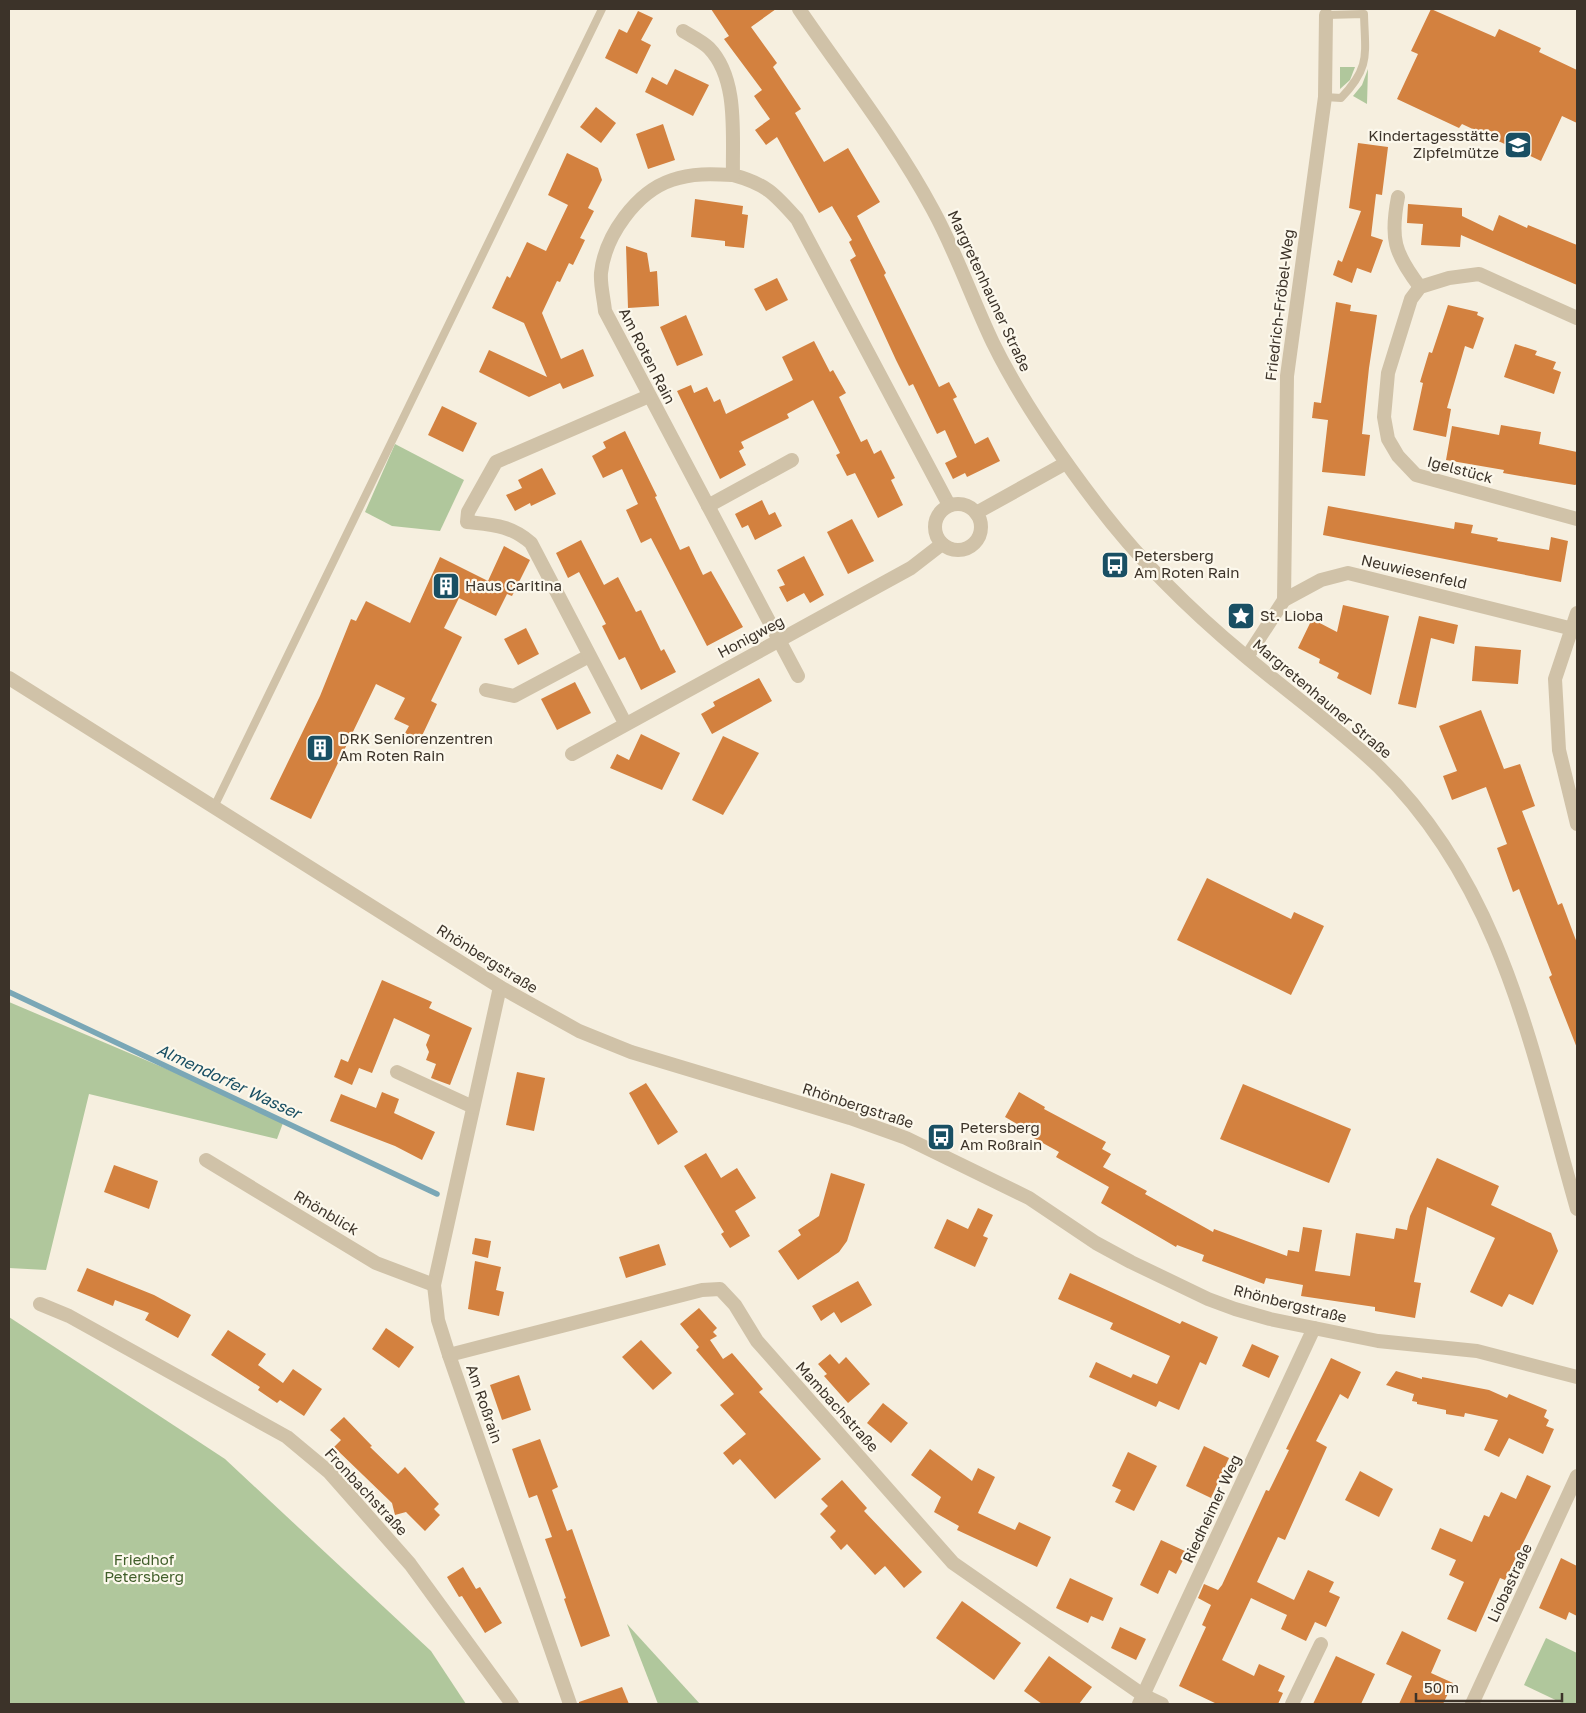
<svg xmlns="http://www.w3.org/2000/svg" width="1586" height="1713" font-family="'Golos Text',sans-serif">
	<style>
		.green { fill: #b0c79c }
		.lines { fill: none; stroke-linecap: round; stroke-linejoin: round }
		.stream { stroke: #7aa7b6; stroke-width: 5.5 }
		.building { fill: #d3813f }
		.service { stroke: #d0c2a8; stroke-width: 8 }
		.minor { stroke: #d0c2a8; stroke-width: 14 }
		.tertiary { stroke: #d0c2a8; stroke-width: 14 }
		.labels { text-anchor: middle; stroke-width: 4.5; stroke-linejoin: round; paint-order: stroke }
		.poi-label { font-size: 15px; fill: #3c3329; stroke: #fcf8ec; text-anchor: start }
		.street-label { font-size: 15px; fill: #3c3329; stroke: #fcf8ec }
		.park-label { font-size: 15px; fill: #405e2a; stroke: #fcf8ec }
		.water-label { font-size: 16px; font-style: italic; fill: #194f63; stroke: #fcf8ec }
	</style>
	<rect width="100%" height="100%" fill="#f6efdf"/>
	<g class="green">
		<polygon points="1340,67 1355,67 1350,80 1340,89"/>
		<polygon points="1368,69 1367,104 1353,96 1362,85"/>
		<polygon points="395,444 464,480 440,531 392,526 365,512"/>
		<polygon points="9,1002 195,1081 283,1123 277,1139 89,1094 46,1270 9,1268"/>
		<polygon points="9,1317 225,1459 431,1651 466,1704 9,1704"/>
		<polygon points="627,1624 700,1704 658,1704"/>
		<polygon points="1546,1638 1577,1653 1577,1704 1564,1704 1524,1685"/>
	</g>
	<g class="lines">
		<polyline class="stream" points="9,992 437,1194"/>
	</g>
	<g class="building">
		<polygon points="711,9 776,9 751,27 777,63 773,67 801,109 795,113 824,162 848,148 880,202 857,216 886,273 884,275 939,387 949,382 957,397 953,399 975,444 988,437 1000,461 967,477 965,473 953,479 945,463 957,457 945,430 937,434 913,384 909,386 896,360 850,260 856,256 849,242 852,240 832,206 819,213 777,137 766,145 755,130 770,119 754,96 762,90 724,39 729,36"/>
		<polygon points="1431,9 1495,37 1499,29 1541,48 1539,52 1577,70 1577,123 1562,116 1541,161 1462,124 1459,128 1397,99 1418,54 1411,51"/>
		<polygon points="638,11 653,18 641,40 651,45 637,74 605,58 619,29 627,33"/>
		<polygon points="675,69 709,85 693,116 645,92 652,77 667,85"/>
		<polygon points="596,107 616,123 601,143 580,127"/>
		<polygon points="663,124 675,160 648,169 636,134"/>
		<polygon points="1358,143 1388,147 1382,195 1376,194 1371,236 1383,240 1371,273 1357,268 1352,283 1333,275 1338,260 1342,262 1361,211 1349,208"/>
		<polygon points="567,153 598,168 602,180 588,208 594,211 580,238 585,240 573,265 569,263 560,282 557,281 542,313 561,359 583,349 594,376 563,389 560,383 529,397 479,372 489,350 547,377 524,323 492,308 507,276 510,278 527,242 546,251 568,205 548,195"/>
		<polygon points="695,199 743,206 742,214 748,215 744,248 725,246 725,241 691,237"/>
		<polygon points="1408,204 1462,208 1462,216 1493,231 1499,215 1527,228 1528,225 1577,245 1577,285 1461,235 1460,247 1421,245 1423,224 1407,223"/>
		<polygon points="626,246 647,253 650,272 657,271 659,306 628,308"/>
		<polygon points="777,278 788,300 766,311 754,289"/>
		<polygon points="1336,302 1351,305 1350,311 1377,315 1369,368 1362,434 1370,435 1365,476 1322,472 1328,420 1312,418 1314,402 1321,403"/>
		<polygon points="1448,305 1478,312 1477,315 1484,318 1473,349 1465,346 1447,408 1451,409 1446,437 1413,430 1423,383 1420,382 1429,352 1432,353"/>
		<polygon points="686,315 703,355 677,366 660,327"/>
		<polygon points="814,341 830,372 833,370 846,393 839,397 861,442 867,439 874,454 881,450 895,478 891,480 903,505 878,518 855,473 847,476 836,455 840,453 813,400 787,414 789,418 741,442 744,448 739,451 746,465 720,479 677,391 691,385 694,393 707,387 714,402 720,399 726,414 793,380 782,357"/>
		<polygon points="1515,344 1537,351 1535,355 1556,362 1553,369 1561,372 1554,394 1504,377"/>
		<polygon points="442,406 477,423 463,452 428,435"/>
		<polygon points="1501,425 1541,432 1539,444 1577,452 1577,484 1575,485 1532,478 1503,473 1504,470 1446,460 1452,426 1499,435"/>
		<polygon points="625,431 657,496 655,497 680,550 689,546 703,575 711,571 743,627 707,646 651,538 641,543 626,510 638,504 622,469 603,478 592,456 606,448 603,442"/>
		<polygon points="542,468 556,494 531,506 530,503 515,511 506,495 522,488 518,480"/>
		<polygon points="762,500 769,515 775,512 782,526 755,540 748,525 742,528 735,514"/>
		<polygon points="1328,506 1454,529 1455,522 1473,525 1471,533 1498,538 1497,541 1549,550 1551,537 1568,541 1561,582 1323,535"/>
		<polygon points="852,519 874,561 848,574 827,532"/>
		<polygon points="581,540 604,585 618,577 636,612 641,610 661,651 664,649 676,672 641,690 625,657 619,660 602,626 606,624 579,572 568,578 556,553"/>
		<polygon points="504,546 530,560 512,596 507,594 496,616 459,598 444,628 462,637 431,701 437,704 420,740 405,733 409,726 394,719 405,698 376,684 311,819 270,799 320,696 351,619 356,621 366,601 410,623 440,557 488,581"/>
		<polygon points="804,556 824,595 810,603 804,593 787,602 779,587 785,585 777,570"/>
		<polygon points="1343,605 1389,616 1371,695 1337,678 1339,673 1319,663 1320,659 1298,648 1312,619 1337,632"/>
		<polygon points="1419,616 1458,625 1454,644 1431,638 1416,708 1398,704"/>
		<polygon points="526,628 539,654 518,665 504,639"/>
		<polygon points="1475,646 1521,650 1518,684 1472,681"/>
		<polygon points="759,678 772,701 712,734 701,714 715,706 713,702"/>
		<polygon points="575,682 591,713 557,730 541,699"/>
		<polygon points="1481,710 1504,769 1520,764 1535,806 1522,811 1558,905 1562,903 1577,943 1577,1048 1549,977 1552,975 1519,889 1513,892 1497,848 1507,844 1486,787 1452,800 1443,776 1457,771 1439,726"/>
		<polygon points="641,734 680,753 662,790 610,768 617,754 629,760"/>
		<polygon points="723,736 759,753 723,815 692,800"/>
		<polygon points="1207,878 1291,919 1294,912 1324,926 1291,995 1177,940"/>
		<polygon points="382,980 432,1002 429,1008 472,1028 450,1085 431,1078 436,1064 426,1060 429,1052 426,1045 430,1035 394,1018 372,1073 359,1068 352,1085 334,1077 341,1059 348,1062"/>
		<polygon points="517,1072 545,1078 534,1131 506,1125"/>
		<polygon points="646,1083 678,1132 658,1145 629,1093"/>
		<polygon points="1243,1084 1351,1129 1329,1183 1220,1139"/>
		<polygon points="382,1092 399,1099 394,1113 435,1132 422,1160 395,1146 330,1121 341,1094 376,1108"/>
		<polygon points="1019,1092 1045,1107 1044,1109 1106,1142 1102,1149 1111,1154 1103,1167 1147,1191 1145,1194 1213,1232 1214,1229 1287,1256 1288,1250 1299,1252 1303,1227 1322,1230 1315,1271 1350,1276 1356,1233 1394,1239 1396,1228 1407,1230 1410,1216 1437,1158 1499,1186 1491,1205 1551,1233 1558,1251 1533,1305 1509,1294 1502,1307 1470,1292 1495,1238 1427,1207 1414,1282 1421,1283 1415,1318 1375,1311 1375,1307 1301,1296 1303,1285 1266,1278 1264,1284 1202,1261 1204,1255 1177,1245 1176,1247 1101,1203 1109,1187 1056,1157 1059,1152 1032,1137 1034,1134 1005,1117"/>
		<polygon points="706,1153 721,1178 737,1168 756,1198 735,1211 750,1236 730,1248 721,1234 724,1232 684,1166"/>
		<polygon points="114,1165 158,1181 149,1209 104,1192"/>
		<polygon points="831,1173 865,1184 847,1241 839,1252 798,1280 778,1251 801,1235 798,1230 819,1216"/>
		<polygon points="978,1208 993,1215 983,1236 988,1238 975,1267 934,1248 947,1219 968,1229"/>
		<polygon points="475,1238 491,1241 488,1258 472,1254"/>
		<polygon points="659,1244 666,1265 626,1278 619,1257"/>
		<polygon points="475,1261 501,1267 496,1290 504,1292 499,1316 468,1309"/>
		<polygon points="87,1268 154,1295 191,1315 178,1338 145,1320 149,1313 115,1300 113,1306 77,1291"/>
		<polygon points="1070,1273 1180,1324 1182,1321 1218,1337 1206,1365 1200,1362 1179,1410 1159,1401 1156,1407 1089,1377 1096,1362 1131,1378 1133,1374 1157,1384 1170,1356 1110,1329 1113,1323 1058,1299"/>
		<polygon points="858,1281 872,1305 841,1323 834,1312 821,1321 812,1306"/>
		<polygon points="699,1308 717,1328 713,1332 717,1336 710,1340 723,1359 732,1353 763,1389 759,1392 821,1459 775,1499 740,1459 733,1465 723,1453 746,1434 720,1405 734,1394 696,1350 699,1347 680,1324"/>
		<polygon points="386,1328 414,1347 399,1368 372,1349"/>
		<polygon points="228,1330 266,1354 258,1365 283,1383 293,1369 322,1389 304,1416 280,1400 277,1403 258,1390 260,1387 211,1355"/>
		<polygon points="641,1340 672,1373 653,1390 622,1357"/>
		<polygon points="1252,1344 1279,1356 1269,1378 1242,1366"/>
		<polygon points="830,1354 839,1364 846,1357 870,1384 848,1403 824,1376 827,1374 818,1364"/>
		<polygon points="1331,1358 1361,1372 1348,1399 1340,1394 1316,1441 1327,1447 1285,1540 1278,1537 1257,1582 1294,1600 1308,1570 1334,1582 1329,1592 1340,1597 1326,1627 1315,1622 1306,1641 1281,1629 1287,1615 1251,1598 1222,1660 1254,1676 1259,1664 1285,1676 1278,1691 1283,1693 1278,1704 1217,1704 1179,1686 1206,1627 1202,1625 1211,1605 1198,1598 1204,1584 1218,1590 1222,1585 1266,1490 1269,1491 1289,1450 1286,1449"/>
		<polygon points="1396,1371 1422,1379 1422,1377 1489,1390 1507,1398 1509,1394 1547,1410 1544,1417 1549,1420 1546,1426 1554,1429 1543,1454 1509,1438 1499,1457 1484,1450 1498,1420 1465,1413 1464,1417 1446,1414 1446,1410 1417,1404 1417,1402 1412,1401 1414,1394 1386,1385"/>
		<polygon points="519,1375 531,1410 502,1420 490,1385"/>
		<polygon points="883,1403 908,1423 891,1443 867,1423"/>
		<polygon points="344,1417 372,1446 370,1447 398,1474 405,1467 439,1504 434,1509 440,1515 425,1531 406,1512 395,1515 392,1503 334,1447 341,1440 330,1430"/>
		<polygon points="540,1439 558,1487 552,1490 567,1531 572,1529 610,1636 581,1647 564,1599 566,1598 545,1539 552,1537 537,1495 529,1498 512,1449"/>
		<polygon points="1204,1446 1229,1458 1211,1498 1186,1486"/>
		<polygon points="930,1449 972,1481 978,1468 995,1477 978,1513 1015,1530 1019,1522 1051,1537 1037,1567 957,1530 959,1526 934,1512 941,1497 911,1475"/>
		<polygon points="1128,1452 1157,1466 1134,1511 1115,1502 1121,1490 1112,1486"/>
		<polygon points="1360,1471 1393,1489 1379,1517 1345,1500"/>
		<polygon points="1527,1475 1551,1486 1505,1580 1500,1578 1476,1632 1447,1619 1464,1582 1449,1575 1456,1560 1431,1549 1440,1528 1472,1542 1484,1515 1489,1517 1501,1492 1516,1499"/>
		<polygon points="842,1480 867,1508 864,1511 922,1572 904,1588 885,1566 875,1575 847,1544 841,1550 830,1537 836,1531 820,1514 828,1506 821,1499"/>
		<polygon points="1161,1540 1187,1552 1176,1574 1169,1570 1158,1594 1140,1585"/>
		<polygon points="1561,1558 1577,1566 1577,1616 1569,1612 1566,1620 1539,1608"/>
		<polygon points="463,1567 476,1589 480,1587 502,1623 485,1633 462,1596 459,1597 447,1577"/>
		<polygon points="1070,1578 1113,1598 1103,1621 1091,1616 1088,1623 1056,1608"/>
		<polygon points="962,1601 1021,1643 994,1680 936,1638"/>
		<polygon points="1120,1627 1146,1639 1136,1660 1111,1648"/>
		<polygon points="1402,1631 1441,1650 1431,1673 1453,1683 1443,1704 1399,1704 1412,1676 1386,1664"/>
		<polygon points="1049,1656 1092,1687 1079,1704 1042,1704 1024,1691"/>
		<polygon points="1336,1656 1375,1674 1361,1704 1313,1704"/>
		<polygon points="622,1687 629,1704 579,1704 579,1702"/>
	</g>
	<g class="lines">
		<g class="service">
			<path d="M1325,97l16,1c30,-31 24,-44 23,-84l-38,1"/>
			<polyline points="214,807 602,9"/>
		</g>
		<g class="minor">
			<path d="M683,31c8,5 19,10 26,17 30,31 23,88 24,127 33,9 41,18 64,44l152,286"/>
			<path d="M733,175c-21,-1 -41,-2 -61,5 -36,12 -67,56 -71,93 -1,12 3,26 4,38l193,365"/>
			<path d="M1398,197c-8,41 -4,56 22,90"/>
			<polyline points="1577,318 1479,274 1449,278 1420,287 1411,299 1388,373 1384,417 1388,439 1398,456 1416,475 1577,519"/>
			<circle cx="958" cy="527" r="23"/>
			<polyline points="708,506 792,460"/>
			<polyline points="976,513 1066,463"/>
			<polyline points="1284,600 1287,376 1325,97 1326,15"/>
			<polyline points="1577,613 1555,679 1559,750 1577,824"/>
			<polyline points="1247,657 1284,600 1321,580 1348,573 1577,630"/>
			<polyline points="486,690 514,696 589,656"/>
			<path d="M625,723l-94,-180c-21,-18 -37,-18 -64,-21l1,-10 28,-50 153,-66"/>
			<polyline points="572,754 911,568 942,544"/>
			<polyline points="500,987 434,1285 438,1320 449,1355 570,1704"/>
			<polyline points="397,1072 473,1107"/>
			<polyline points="206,1160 376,1263 434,1285"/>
			<polyline points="40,1304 69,1316 287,1437 329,1472 410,1564 512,1704"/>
			<polyline points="449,1355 702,1290 720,1289 735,1305 757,1341 953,1563 1143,1695 1162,1704"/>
			<polyline points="1139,1704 1314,1328"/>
			<polyline points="1292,1704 1321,1644"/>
			<polyline points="1472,1704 1577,1476"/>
		</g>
		<g class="tertiary">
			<path d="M799,9c45,66 96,130 134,201 23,42 39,89 60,133 28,57 65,110 103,160 43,57 94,107 148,152 45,38 93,72 135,112 123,119 153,285 198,442"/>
			<polyline points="9,678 500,987 579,1031 631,1052 850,1118 906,1138 1029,1198 1096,1243 1131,1262 1208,1299 1235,1309 1270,1319 1378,1341 1477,1351 1577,1377"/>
		</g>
	</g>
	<defs>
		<g id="school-square" transform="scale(1.4375)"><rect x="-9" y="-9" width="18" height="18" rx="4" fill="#194f63" stroke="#fcf8ec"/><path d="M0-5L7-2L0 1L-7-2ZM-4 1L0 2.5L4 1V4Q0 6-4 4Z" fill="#fff"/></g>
		<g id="bus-square" transform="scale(1.4375)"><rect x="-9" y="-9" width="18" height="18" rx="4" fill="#194f63" stroke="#fcf8ec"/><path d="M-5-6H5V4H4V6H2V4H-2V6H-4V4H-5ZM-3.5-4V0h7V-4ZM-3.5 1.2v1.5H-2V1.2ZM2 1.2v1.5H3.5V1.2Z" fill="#fff"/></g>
		<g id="building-square" transform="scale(1.4375)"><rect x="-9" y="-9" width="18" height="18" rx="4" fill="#194f63" stroke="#fcf8ec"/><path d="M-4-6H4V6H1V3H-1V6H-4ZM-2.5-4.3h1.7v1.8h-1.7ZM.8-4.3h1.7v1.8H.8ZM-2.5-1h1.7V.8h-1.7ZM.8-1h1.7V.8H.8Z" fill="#fff"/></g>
		<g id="sight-square" transform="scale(1.4375)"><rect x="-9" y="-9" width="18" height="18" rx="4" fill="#194f63" stroke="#fcf8ec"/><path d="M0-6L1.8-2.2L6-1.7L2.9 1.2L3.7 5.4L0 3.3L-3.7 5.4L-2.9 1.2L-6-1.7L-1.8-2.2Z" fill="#fff"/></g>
	</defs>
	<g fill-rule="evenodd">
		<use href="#school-square" x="1518" y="145"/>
		<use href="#bus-square" x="1115" y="565"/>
		<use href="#building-square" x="446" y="586"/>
		<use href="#sight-square" x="1241" y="616"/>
		<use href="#building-square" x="320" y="748"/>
		<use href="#bus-square" x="941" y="1137"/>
	</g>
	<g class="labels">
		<g class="poi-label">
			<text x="1499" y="141" text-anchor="end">Kindertagesstätte<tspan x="1499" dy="17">Zipfelmütze</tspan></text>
			<text x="1134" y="561">Petersberg<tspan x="1134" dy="17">Am Roten Rain</tspan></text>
			<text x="465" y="591">Haus Caritina</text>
			<text x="1260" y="621">St. Lioba</text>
			<text x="339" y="744">DRK Seniorenzentren<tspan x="339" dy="17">Am Roten Rain</tspan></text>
			<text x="960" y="1133">Petersberg<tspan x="960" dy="17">Am Roßrain</tspan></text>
		</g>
		<g class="street-label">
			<text transform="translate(989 291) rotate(65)" y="5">Margretenhauner Straße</text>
			<text transform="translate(1280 305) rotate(-83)" y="5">Friedrich-Fröbel-Weg</text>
			<text transform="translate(647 356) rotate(63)" y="5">Am Roten Rain</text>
			<text transform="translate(1460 470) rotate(15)" y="5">Igelstück</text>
			<text transform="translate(1414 572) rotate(13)" y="5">Neuwiesenfeld</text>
			<text transform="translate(751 637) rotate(-28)" y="5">Honigweg</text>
			<text transform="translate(1322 699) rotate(40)" y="5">Margretenhauner Straße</text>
			<text transform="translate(487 959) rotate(32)" y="5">Rhönbergstraße</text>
			<text transform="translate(858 1106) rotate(18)" y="5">Rhönbergstraße</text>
			<text transform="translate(326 1213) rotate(31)" y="5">Rhönblick</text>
			<text transform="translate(1290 1304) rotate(14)" y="5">Rhönbergstraße</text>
			<text transform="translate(484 1404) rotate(71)" y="5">Am Roßrain</text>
			<text transform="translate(837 1407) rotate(48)" y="5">Mambachstraße</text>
			<text transform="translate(366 1492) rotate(47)" y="5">Fronbachstraße</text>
			<text transform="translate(1212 1509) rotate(-65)" y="5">Riedheimer Weg</text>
			<text transform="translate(1510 1583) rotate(-65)" y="5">Liobastraße</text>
		</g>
		<g class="park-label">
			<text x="144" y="1565">Friedhof<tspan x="144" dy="17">Petersberg</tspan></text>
		</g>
		<g class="water-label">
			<text transform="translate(229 1081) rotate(25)" y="6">Almendorfer Wasser</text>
		</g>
	</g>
	<rect width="1586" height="1713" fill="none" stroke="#3c3329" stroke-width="20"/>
	<path d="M1416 1693v8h146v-8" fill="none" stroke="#3c3329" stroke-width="2.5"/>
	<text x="1424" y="1693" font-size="15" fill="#3c3329" stroke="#fcf8ec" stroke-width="4" paint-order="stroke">50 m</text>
</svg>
